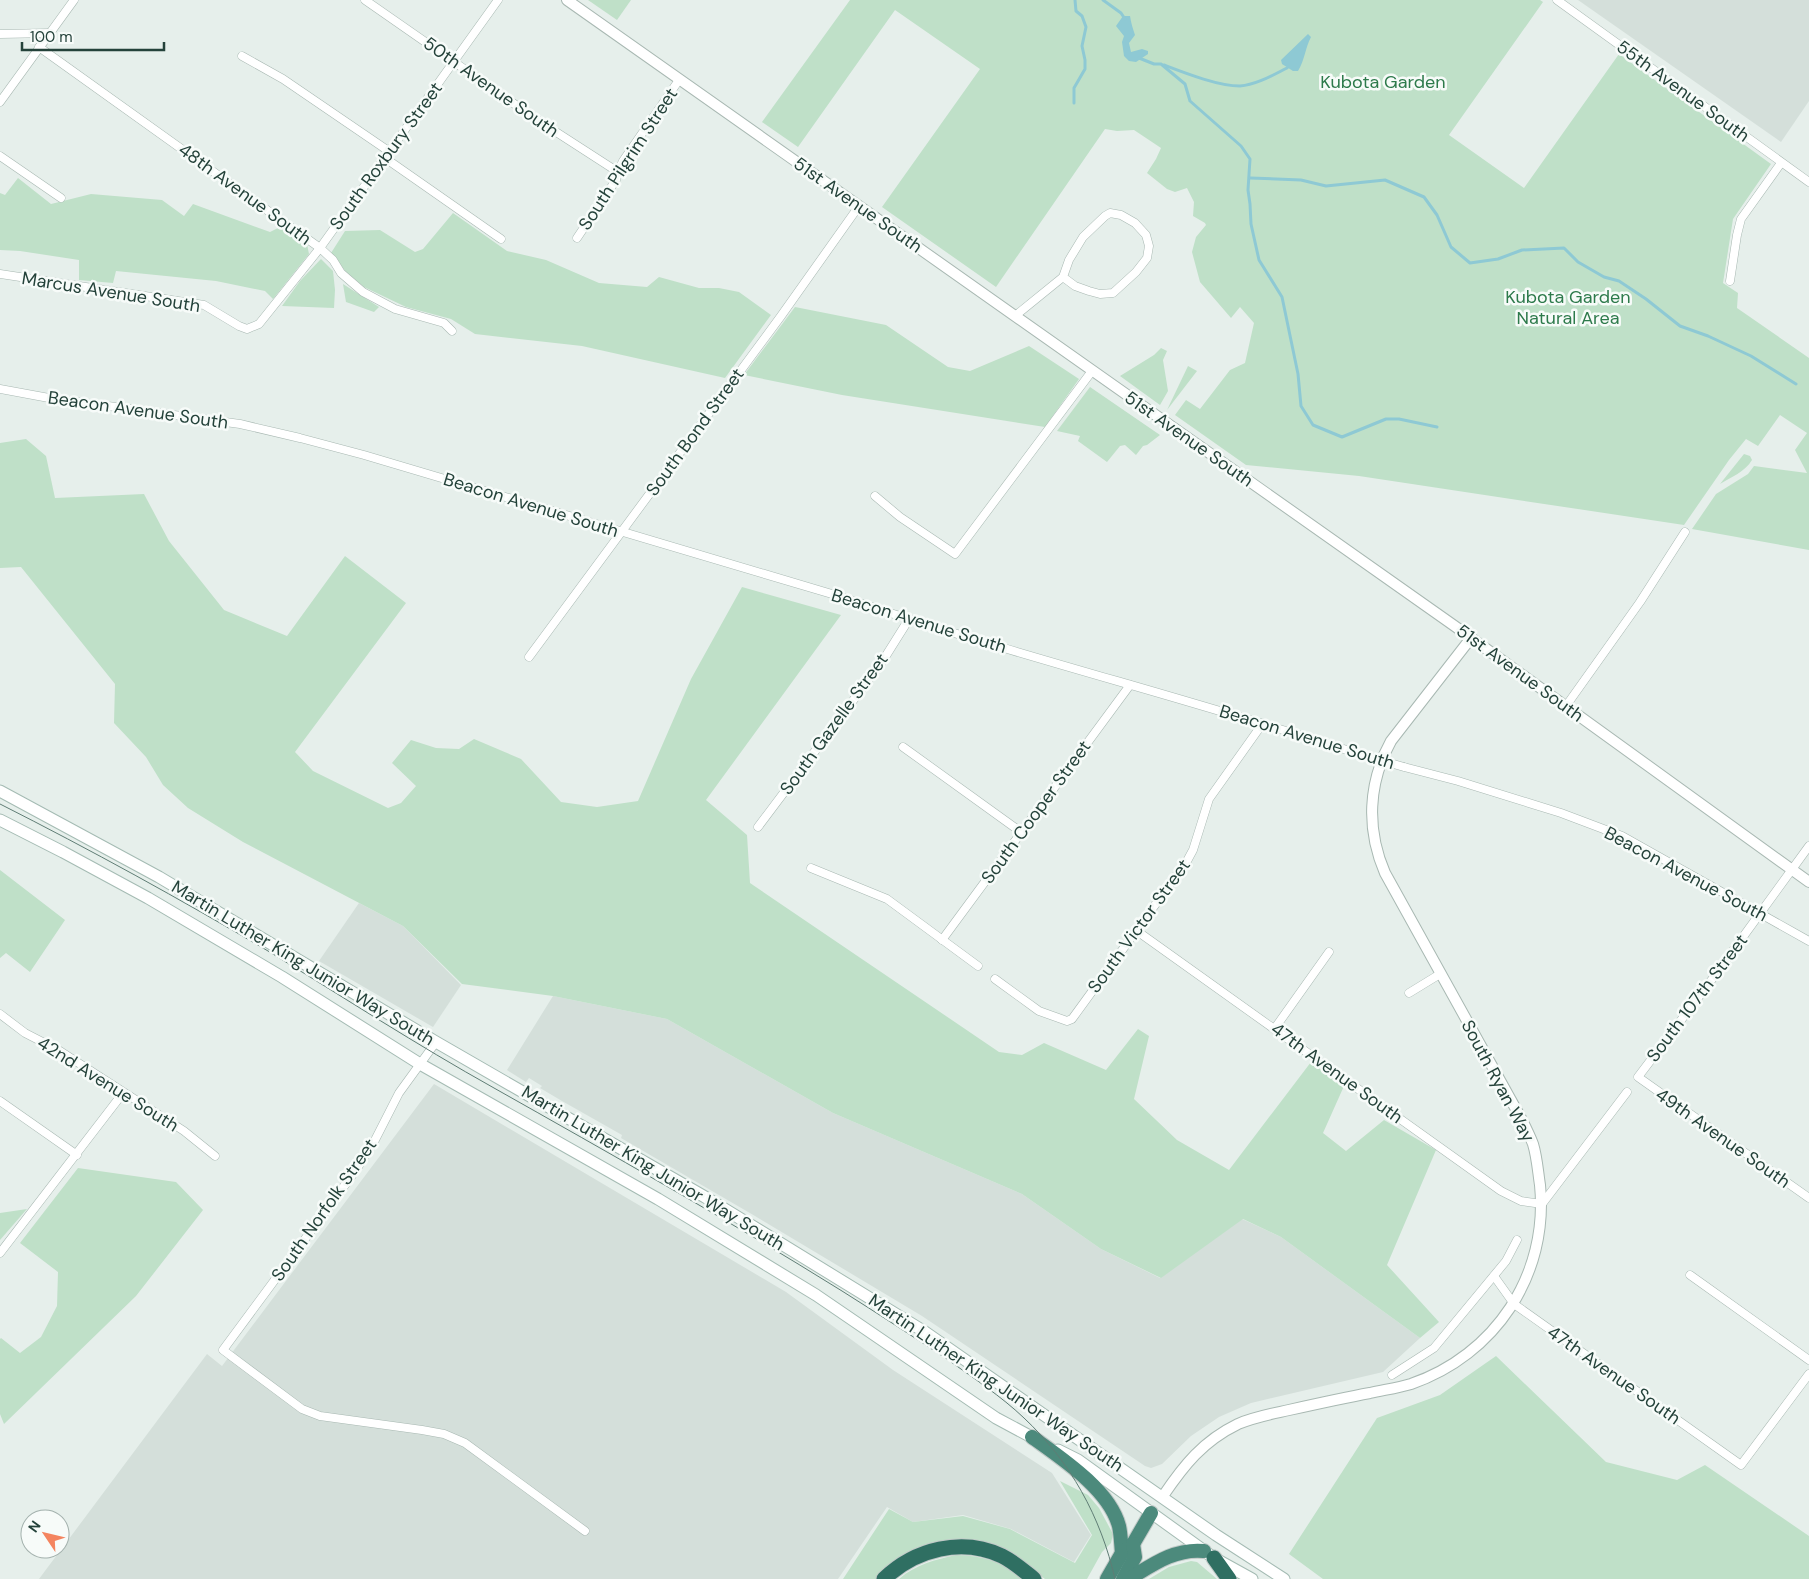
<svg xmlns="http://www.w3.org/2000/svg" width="1809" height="1579" font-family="'DM Sans',sans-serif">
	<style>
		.built { fill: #d4dfda }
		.green { fill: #bfe0c8 }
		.water { fill: #8ec9d4 }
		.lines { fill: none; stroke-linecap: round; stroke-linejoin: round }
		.stream { stroke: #8ec9d4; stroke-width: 3 }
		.minor-casing { stroke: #a8b8b2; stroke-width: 9 }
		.tertiary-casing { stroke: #a8b8b2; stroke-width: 12 }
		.secondary-casing { stroke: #a4bbb3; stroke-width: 13 }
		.trunk-casing { stroke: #c2cac8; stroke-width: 16 }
		.motorway-casing { stroke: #c2cac8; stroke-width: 17 }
		.minor { stroke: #fff; stroke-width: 8 }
		.tertiary { stroke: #fff; stroke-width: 10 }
		.secondary { stroke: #fff; stroke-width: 11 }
		.trunk { stroke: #4c8a7c; stroke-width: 14 }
		.motorway { stroke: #2f6f62; stroke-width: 15 }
		.tram { stroke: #5f7d75; stroke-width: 1 }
		.minor-bridge-casing { stroke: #a8b8b2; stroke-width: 9; stroke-linecap: butt }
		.minor-bridge { stroke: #fff; stroke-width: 8 }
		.labels { text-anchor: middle; stroke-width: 5; stroke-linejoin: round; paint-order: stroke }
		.park-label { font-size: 18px; fill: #2d7a4b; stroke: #f7fbf9 }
		.street-label { font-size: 18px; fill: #24423a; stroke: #f7fbf9 }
	</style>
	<rect width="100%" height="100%" fill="#e6efeb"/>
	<g class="built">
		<polygon points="1578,0 1809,0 1809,101 1781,142"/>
		<polygon points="359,903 403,926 461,985 433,1027 319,961"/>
		<polygon points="553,996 667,1019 833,1113 1022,1194 1101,1249 1160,1278 1242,1219 1281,1237 1420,1338 1383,1372 1251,1403 1219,1417 1191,1436 1162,1464 1151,1468 1145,1466 922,1316 755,1216 621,1138 622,1135 562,1101 540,1088 542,1086 529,1078 526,1082 507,1070"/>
		<polygon points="434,1084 786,1292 893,1370 1052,1473 1091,1535 1074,1562 1011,1529 963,1515 913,1522 887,1507 838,1579 39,1579 207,1354 222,1366"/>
	</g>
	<g class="green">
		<polygon points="588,0 631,0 617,20"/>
		<polygon points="850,0 1540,0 1543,2 1449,135 1524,188 1619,54 1771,164 1733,219 1723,283 1738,293 1737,308 1809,358 1809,550 1692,529 1716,494 1748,474 1754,466 1807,473 1795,450 1807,433 1780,415 1758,446 1746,439 1729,460 1684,525 1359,476 1246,465 1175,415 1186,400 1200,409 1230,370 1245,363 1254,323 1240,307 1231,318 1200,282 1192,252 1196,237 1206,225 1205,223 1193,216 1194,202 1187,188 1175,192 1167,189 1147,173 1156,159 1161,148 1134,130 1117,131 1105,129 996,287 882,207 980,69 895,10 798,147 762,122"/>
		<polygon points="18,178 51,204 91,194 162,200 184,216 193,204 270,232 282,226 307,244 309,254 273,299 265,291 216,281 116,271 113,283 79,280 79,260 20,251 0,250 0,193 5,195"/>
		<polygon points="453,213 507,251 546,260 599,283 647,287 659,277 699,288 719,288 739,292 771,315 725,378 582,346 475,334 451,319 406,307 364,287 346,272 331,253 345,231 380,230 415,252 423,249"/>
		<polygon points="321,259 333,271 335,290 334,308 282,306 300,281"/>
		<polygon points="343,284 379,307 374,312 346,302"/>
		<polygon points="795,307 886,325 948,367 970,371 1029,346 1079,379 1045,427 842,395 744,375"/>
		<polygon points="1161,348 1167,351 1163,360 1168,391 1160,405 1120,376 1154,355"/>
		<polygon points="1188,366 1197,371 1167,410"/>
		<polygon points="1090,387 1160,435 1147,445 1143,446 1136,455 1125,445 1120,446 1107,462 1078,441 1080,436 1057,431"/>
		<polygon points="26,439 46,456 55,498 144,494 169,541 224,610 287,636 345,556 406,603 295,752 313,771 388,808 401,803 416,786 392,763 411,740 436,748 459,749 474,739 521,759 561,802 597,807 638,801 691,679 742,587 841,615 706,800 747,835 750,883 999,1052 1022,1055 1044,1043 1106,1070 1138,1029 1149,1036 1134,1099 1177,1140 1229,1170 1311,1062 1344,1086 1323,1133 1346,1151 1384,1120 1436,1150 1387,1265 1439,1322 1420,1338 1281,1237 1243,1219 1161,1278 1101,1249 1022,1194 833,1113 667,1019 553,996 462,984 403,926 243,842 188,808 163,785 146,757 114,723 115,684 21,567 0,568 0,443"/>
		<path d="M1744,454l6,2 2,4c-7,12 -21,17 -32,24z"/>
		<polygon points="0,870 65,920 30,972 6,953 0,958"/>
		<polygon points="78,1168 176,1182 203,1210 136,1296 4,1424 0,1414 0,1339 1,1338 20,1353 41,1337 57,1306 58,1272 20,1243"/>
		<polygon points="27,1209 0,1240 0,1213"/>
		<polygon points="1496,1356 1606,1462 1677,1480 1705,1465 1809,1536 1809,1579 1323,1579 1289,1554 1377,1418 1440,1395"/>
		<polygon points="1060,1481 1088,1495 1099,1508 1113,1534 1111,1543 1102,1552 1087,1579 1045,1579 1016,1557 941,1544 914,1550 887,1568 877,1579 843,1579 889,1509 913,1522 963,1516 1010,1529 1075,1563 1092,1535"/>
		<path d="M956,1555c32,1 43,7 69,24h-126c17,-15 36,-19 57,-24z"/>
		<polygon points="1191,1561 1197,1562 1217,1579 1149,1579 1169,1567"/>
	</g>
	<g class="water">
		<path d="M1123,16h7c1,7 3,13 5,19l-6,8 2,9 11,-3 6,2v3l-12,8 -7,-1 -5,-5 -2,-14 2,-6 -8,-10z"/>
		<path d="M1308,34l3,3c-6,11 -6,23 -13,34h-5l-11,-7 -1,-4z"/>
	</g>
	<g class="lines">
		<g class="stream">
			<polyline points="1103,0 1121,13 1125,19"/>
			<polyline points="1139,58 1154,64 1161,64 1185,84 1190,101 1241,146 1250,159 1248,190 1250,204 1251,224 1259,260 1282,297 1298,374 1301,406 1313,425 1342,437 1386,419 1399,419 1437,427"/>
			<path d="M1164,65c21,8 54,21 76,21 16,-1 33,-11 47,-18"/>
			<polyline points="1074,103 1074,88 1085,69 1085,60 1082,46 1086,27 1082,16 1076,11 1075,0"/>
			<polyline points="1250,178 1301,180 1326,186 1385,180 1424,197 1437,215 1451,247 1470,263 1498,259 1522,250 1564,248 1578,262 1604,277 1619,281 1646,299 1680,326 1708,336 1751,356 1796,384"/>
		</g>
		<g class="minor-casing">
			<g id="minor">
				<polyline points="365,0 536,119 618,172"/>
				<polyline points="1557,0 1809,182"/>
				<polyline points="0,34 51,33"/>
				<polyline points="39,47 320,248 333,260 341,273 363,292 395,309 444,323 452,331"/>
				<polyline points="242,56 283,79 390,152"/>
				<polyline points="0,102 74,0"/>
				<polyline points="0,156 61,198"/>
				<polyline points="385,158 501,239"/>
				<polyline points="577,238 616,180 618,172 623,161 679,80"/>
				<polyline points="0,274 204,305 239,326 247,329 259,324 320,248 498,0"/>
				<polyline points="1730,281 1737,235 1741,219 1781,163"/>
				<polyline points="1015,316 1063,277 1069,260 1083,237 1105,216 1110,213 1121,215 1135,223 1146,235 1149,246 1147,258 1136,272 1113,293 1100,294 1089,291 1075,286 1063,277"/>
				<path d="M0,389l49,9 191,26 60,14 64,17 478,142c171,58 346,101 517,157"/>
				<polyline points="875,496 900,517 955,554 1092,371"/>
				<polyline points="529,657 781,316 859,206"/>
				<polyline points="1566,706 1640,602 1685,532"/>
				<polyline points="903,747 1021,832"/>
				<polyline points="1404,767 1458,781 1561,813 1622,836 1809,941"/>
				<polyline points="758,827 882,662 909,619"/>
				<polyline points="1809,846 1716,974 1638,1077 1809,1198"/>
				<polyline points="811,868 887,899 978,966"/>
				<polyline points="1137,931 1501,1191 1521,1201 1542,1204 1627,1092"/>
				<polyline points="942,940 1130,685"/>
				<polyline points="995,979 1039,1011 1067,1021 1072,1019 1187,861 1193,850 1209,799 1263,723"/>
				<polyline points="1409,993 1440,974"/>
				<polyline points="0,1014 25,1033 60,1051 184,1131 215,1156"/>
				<polyline points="1275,1028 1329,952"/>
				<polyline points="436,1042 399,1093 375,1140 356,1170 223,1350 302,1409 320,1416 422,1430 444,1434 465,1443 585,1531"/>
				<polyline points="0,1101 77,1155"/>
				<polyline points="0,1253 123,1093"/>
				<polyline points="1690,1275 1809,1360"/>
				<polyline points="1494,1276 1514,1304 1741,1465 1809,1374"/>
				<polyline points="1392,1375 1434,1348 1506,1261 1517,1240"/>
			</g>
		</g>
		<g class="tertiary-casing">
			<g id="tertiary">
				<polyline points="567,0 1456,627 1809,882"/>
				<path d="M1163,1496c21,-31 40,-55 75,-72 16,-7 33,-10 51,-14 27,-6 54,-12 81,-17 13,-3 28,-5 41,-9 84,-29 138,-109 129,-199 -2,-13 -3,-28 -7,-41 -3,-8 -7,-16 -11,-24l-137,-247c-19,-44 -17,-90 6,-132l80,-103"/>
			</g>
		</g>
		<g class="secondary-casing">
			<g id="secondary">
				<polyline points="0,791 159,877 436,1042 705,1197 925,1332 1216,1535 1284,1579"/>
				<polyline points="0,820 63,852 148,898 282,977 420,1064 658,1199 816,1295 996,1418 1039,1441"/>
				<polyline points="1058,1450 1078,1460 1214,1558 1252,1579"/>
			</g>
		</g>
		<g class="trunk-casing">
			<g id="trunk">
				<path d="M1032,1437c29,21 77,52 87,89 2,9 2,18 3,27"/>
				<polyline points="1107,1579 1122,1553 1133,1544 1151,1513"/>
				<polyline points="1123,1579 1135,1557 1133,1544"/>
				<path d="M1129,1579c23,-14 46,-31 75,-28"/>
			</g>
		</g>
		<g class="motorway-casing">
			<g id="motorway">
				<polyline points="1214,1558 1229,1579"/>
				<path d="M884,1579c31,-30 78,-42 118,-23 12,6 22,15 32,23"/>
			</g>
		</g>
		<use href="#minor" class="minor"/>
		<use href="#tertiary" class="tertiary"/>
		<use href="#secondary" class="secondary"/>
		<use href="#trunk" class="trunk"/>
		<use href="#motorway" class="motorway"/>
		<path class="tram" d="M0,804c91,46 180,95 268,147 75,46 149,94 226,137 117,66 234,132 348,203 35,22 70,45 105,68 26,19 54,37 77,59 46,43 77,99 91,161"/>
		<g class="minor-bridge-casing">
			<polyline id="minor-bridge" points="1359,754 1404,767"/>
		</g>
		<use href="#minor-bridge" class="minor-bridge"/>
	</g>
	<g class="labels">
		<g class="park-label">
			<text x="1383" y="88">Kubota Garden</text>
			<text x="1568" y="303">Kubota Garden<tspan x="1568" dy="21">Natural Area</tspan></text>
		</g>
		<g class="street-label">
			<text transform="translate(491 87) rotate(35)" y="6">50th Avenue South</text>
			<text transform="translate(1683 91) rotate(36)" y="6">55th Avenue South</text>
			<text transform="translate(386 156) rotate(-54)" y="6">South Roxbury Street</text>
			<text transform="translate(628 159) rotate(-57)" y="6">South Pilgrim Street</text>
			<text transform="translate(245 194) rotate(36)" y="6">48th Avenue South</text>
			<text transform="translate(858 205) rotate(35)" y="6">51st Avenue South</text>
			<text transform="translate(111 292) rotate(9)" y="6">Marcus Avenue South</text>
			<text transform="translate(138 410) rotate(8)" y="6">Beacon Avenue South</text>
			<text transform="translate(695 432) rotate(-54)" y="6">South Bond Street</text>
			<text transform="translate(1189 439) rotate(35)" y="6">51st Avenue South</text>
			<text transform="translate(531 505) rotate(17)" y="6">Beacon Avenue South</text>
			<text transform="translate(919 621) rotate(17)" y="6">Beacon Avenue South</text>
			<text transform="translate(1520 673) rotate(36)" y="6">51st Avenue South</text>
			<text transform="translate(834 724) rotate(-54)" y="6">South Gazelle Street</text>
			<text transform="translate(1307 737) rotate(17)" y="6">Beacon Avenue South</text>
			<text transform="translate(1036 812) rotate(-54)" y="6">South Cooper Street</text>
			<text transform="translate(1686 874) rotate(28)" y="6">Beacon Avenue South</text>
			<text transform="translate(1139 926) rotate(-54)" y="6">South Victor Street</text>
			<text transform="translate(303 963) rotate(31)" y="6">Martin Luther King Junior Way South</text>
			<text transform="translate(1697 998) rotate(-53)" y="6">South 107th Street</text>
			<text transform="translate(1337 1073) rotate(36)" y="6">47th Avenue South</text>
			<text transform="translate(1498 1081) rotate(62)" y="6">South Ryan Way</text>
			<text transform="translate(108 1084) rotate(32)" y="6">42nd Avenue South</text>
			<text transform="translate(1723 1138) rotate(35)" y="6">49th Avenue South</text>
			<text transform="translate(653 1168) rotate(31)" y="6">Martin Luther King Junior Way South</text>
			<text transform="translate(324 1210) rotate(-55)" y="6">South Norfolk Street</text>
			<text transform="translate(1614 1375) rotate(35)" y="6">47th Avenue South</text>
			<text transform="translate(996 1383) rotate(34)" y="6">Martin Luther King Junior Way South</text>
		</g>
	</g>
	<g transform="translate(45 1534) rotate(305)"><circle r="24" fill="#f7fbf9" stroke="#a3b1ad"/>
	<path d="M0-4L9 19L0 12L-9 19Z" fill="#f4845f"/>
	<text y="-8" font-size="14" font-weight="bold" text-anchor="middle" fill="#24423a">N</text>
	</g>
	<path d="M22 42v8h142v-8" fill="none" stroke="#24423a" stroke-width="2.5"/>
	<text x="30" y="42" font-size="15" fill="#24423a" stroke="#f7fbf9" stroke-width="4" paint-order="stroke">100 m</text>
</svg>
